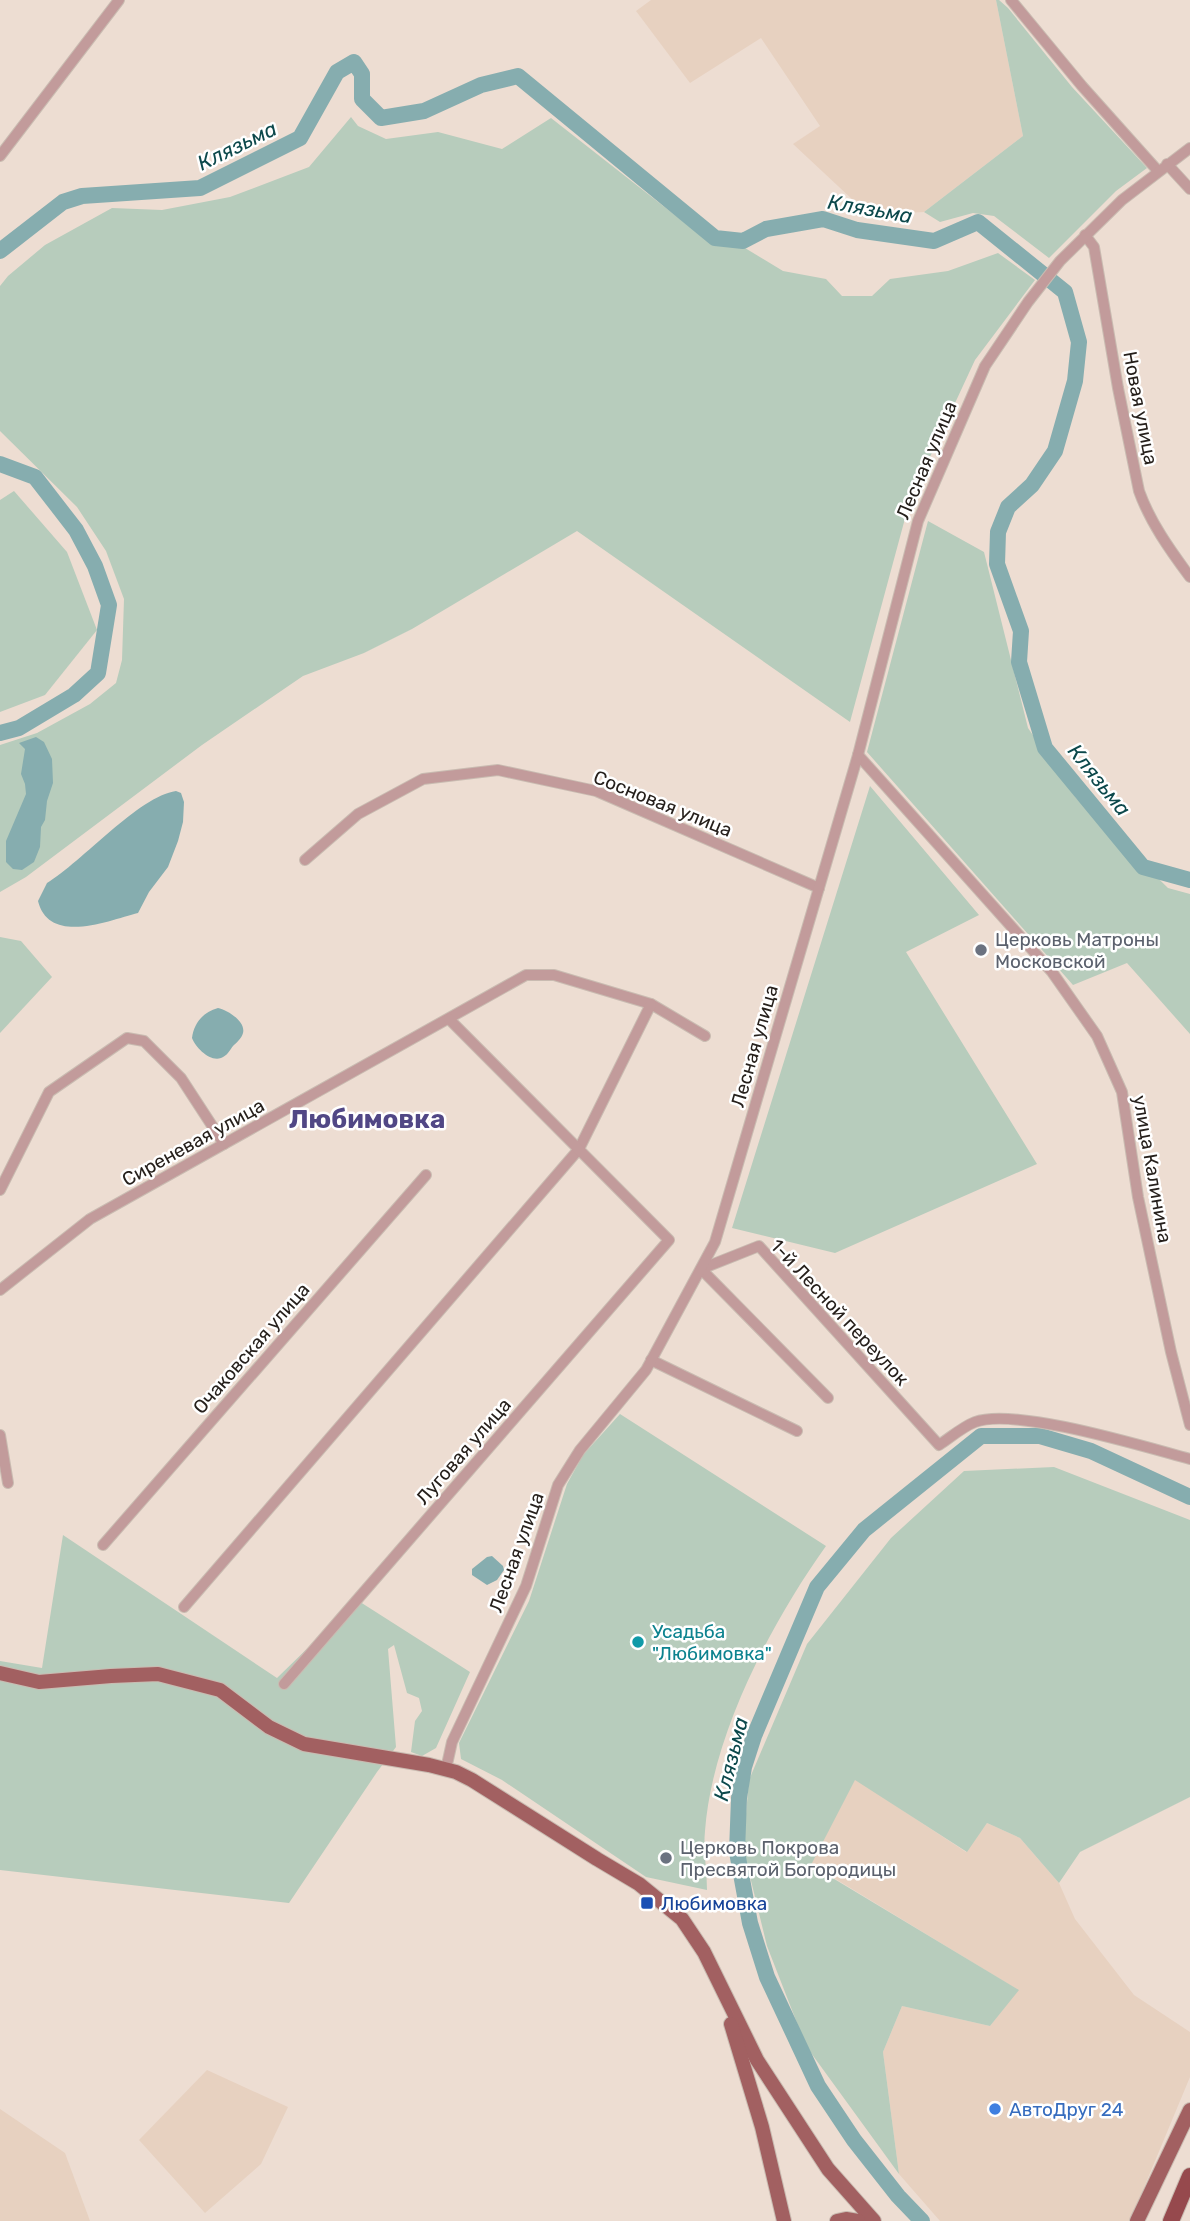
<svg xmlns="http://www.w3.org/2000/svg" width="1190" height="2221" font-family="Rubik,sans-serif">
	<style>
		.built { fill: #e7d1c0 }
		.green { fill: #b7ccbc }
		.water { fill: #86adaf }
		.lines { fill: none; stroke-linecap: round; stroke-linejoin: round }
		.river { stroke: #86adaf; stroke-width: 16 }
		.minor-casing { stroke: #c9bbb1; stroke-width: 12 }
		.major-casing { stroke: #c9bbb1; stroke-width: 16 }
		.highway-casing { stroke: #c9bbb1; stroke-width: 18 }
		.minor { stroke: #c29b9b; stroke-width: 10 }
		.major { stroke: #a26061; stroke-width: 14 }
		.highway { stroke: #96494d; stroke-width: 16 }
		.worship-dot { fill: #6b7280; stroke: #fff; stroke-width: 2.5 }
		.culture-dot { fill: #0f9aa8; stroke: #fff; stroke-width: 2.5 }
		.transit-dot { fill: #1a4fb4; stroke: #fff; stroke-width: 2.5 }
		.shop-dot { fill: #3f7fe0; stroke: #fff; stroke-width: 2.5 }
		.labels { text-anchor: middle; stroke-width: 5; stroke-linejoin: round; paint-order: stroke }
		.street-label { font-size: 19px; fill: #26201c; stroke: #fff }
		.worship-label { font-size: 19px; fill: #5b616d; stroke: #fff; text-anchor: start }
		.culture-label { font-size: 19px; fill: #0d838f; stroke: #fff; text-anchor: start }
		.transit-label { font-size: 19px; fill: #164399; stroke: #fff; text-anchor: start }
		.shop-label { font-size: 19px; fill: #366cbe; stroke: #fff; text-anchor: start }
		.water-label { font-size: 21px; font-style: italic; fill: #0c484b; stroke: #fff }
		.district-label { font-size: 26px; font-weight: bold; fill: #514785; stroke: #fff }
	</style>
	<rect width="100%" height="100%" fill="#edddd2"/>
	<g class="built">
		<polygon points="651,0 996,0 1023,136 924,212 869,215 793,144 820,126 761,38 690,83 636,11"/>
		<polygon points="855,1779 966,1852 987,1823 1020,1838 1059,1883 1075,1919 1134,1995 1190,2032 1190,2077 1130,2221 940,2221 899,2174 883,2052 902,2006 990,2026 1018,1990 811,1864"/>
		<polygon points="207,2070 288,2107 261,2164 205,2213 139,2140"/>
		<polygon points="0,2109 65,2153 90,2221 0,2221"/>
	</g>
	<g class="green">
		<polygon points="996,0 999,0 1008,8 1072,87 1147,168 1116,191 1049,258 994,216 973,213 940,222 924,212 1023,136"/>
		<polygon points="351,117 358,126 386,139 438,132 502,149 551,118 713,245 745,248 783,271 826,279 842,296 872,296 890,279 948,271 998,253 1035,280 975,360 910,500 850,722 577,531 412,629 364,653 303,676 202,745 26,877 0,892 0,745 37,733 90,704 116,683 122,660 124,599 106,551 77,507 0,431 0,286 8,276 45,245 112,208 162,210 230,197 309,167"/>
		<polygon points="14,491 67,552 97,630 45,695 0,712 0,500"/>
		<polygon points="928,521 984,552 1028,728 1076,798 1168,888 1190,894 1190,1034 1127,963 1073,985 867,752"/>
		<polygon points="870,786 979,915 906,952 1037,1164 835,1253 732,1228"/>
		<polygon points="0,937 21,941 52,977 0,1033"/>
		<path d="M620,1414l206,132c-55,77 -114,189 -121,285 -2,19 2,40 2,59l-61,-13 -144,-97 -41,-21 -2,-16 70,-142 38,-117 16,-29z"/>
		<polygon points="1054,1467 1190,1520 1190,1797 1080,1852 1059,1883 1020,1838 987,1823 967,1852 855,1780 811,1865 1019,1990 990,2026 902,2006 883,2052 899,2174 806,2046 767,1946 743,1848 749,1780 807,1644 891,1538 964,1471"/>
		<polygon points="63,1535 277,1678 357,1600 470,1672 436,1748 422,1756 411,1752 415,1721 422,1711 419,1698 407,1693 394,1645 388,1649 396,1747 377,1772 289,1903 0,1870 0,1661 42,1668"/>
	</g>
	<g class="water">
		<polygon points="36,737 44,742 52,759 53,783 47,801 45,820 41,827 40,847 34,862 22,870 13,869 6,862 6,841 26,794 25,784 21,774 25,749 19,743"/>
		<path d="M176,791l5,2 3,9 -1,20 -5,19 -10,26 -19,25 -11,21c-28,7 -89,33 -100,-12l9,-18c35,-21 92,-87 129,-92z"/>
		<path d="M218,1008c9,2 28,13 25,25 -1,5 -7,10 -10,13 -3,4 -6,10 -12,12 -11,4 -25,-10 -29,-20 2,-15 11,-26 26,-30z"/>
		<polygon points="492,1556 503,1566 504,1570 497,1580 487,1585 472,1575 472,1569 487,1557"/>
	</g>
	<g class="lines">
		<g class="river">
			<polyline points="0,251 63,202 82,196 200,188 300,138 337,72 354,62 362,74 362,99 381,118 424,111 481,85 518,76 715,238 743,241 766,229 823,219 857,230 934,241 978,222 1065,292 1079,342 1075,381 1055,451 1032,485 1008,507 998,532 997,564 1021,631 1019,662 1045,748 1143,867 1190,880"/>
			<polyline points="0,464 35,477 76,530 95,566 109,605 98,673 74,695 19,728 0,733"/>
			<polyline points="922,2221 898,2196 854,2140 818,2086 767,1977 750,1923 737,1852 739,1798 744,1767 754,1736 817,1587 864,1530 981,1436 1040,1436 1091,1451 1190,1497"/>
		</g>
		<g class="minor-casing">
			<g id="minor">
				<polyline points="1011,0 1082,86 1158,171"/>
				<polyline points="0,156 119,0"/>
				<polyline points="1167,164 1190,189"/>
				<path d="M1085,235l9,12 24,141 21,103c11,31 31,59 51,86"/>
				<polyline points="858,755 1052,972 1097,1036 1122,1092 1138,1197 1171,1352 1190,1425"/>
				<polyline points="305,860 358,814 423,779 498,770 596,791 819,888"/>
				<polyline points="0,1190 49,1092 127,1038 144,1041 181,1078 224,1144"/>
				<polyline points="0,1290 90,1219 526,975 554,975 651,1004 705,1036"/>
				<polyline points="651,1360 797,1431"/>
				<path d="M828,1398l-127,-129 58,-23 180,199c11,-7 23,-18 36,-23 40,-15 170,25 215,37"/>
				<polyline points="0,1435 8,1483"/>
				<polyline points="103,1545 426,1175"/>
				<polyline points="184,1607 579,1149 651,1004"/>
				<polyline points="284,1684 669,1240 449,1019"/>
				<polyline points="446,1769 452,1742 526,1586 558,1485 580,1450 646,1370 715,1242 858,755 918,521 985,366 1028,302 1060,261 1122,200 1190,148"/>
			</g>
		</g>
		<g class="major-casing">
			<g id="major">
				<polyline points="0,1673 39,1682 111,1676 158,1674 220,1690 269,1727 304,1744 429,1765 456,1772 472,1780 597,1859 639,1884 682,1919 704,1952 757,2060 828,2169 874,2221"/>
				<polyline points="731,2024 762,2127 784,2221"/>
				<polyline points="837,2221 846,2219 858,2221"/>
				<polyline points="1137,2221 1190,2110"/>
			</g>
		</g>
		<g class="highway-casing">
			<polyline id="highway" points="1171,2221 1190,2176"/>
		</g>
		<use href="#minor" class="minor"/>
		<use href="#major" class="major"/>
		<use href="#highway" class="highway"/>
	</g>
	<g class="worship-dot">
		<circle cx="981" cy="950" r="7"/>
		<circle cx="666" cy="1858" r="7"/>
	</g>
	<circle class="culture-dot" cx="638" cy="1642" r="7"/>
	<rect class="transit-dot" x="640" y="1896" width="14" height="14" rx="3.5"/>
	<circle class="shop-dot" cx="995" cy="2109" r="7"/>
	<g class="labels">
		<g class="street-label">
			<text transform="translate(1141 408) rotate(79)" y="7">Новая улица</text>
			<text transform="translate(926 460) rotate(-67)" y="7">Лесная улица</text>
			<text transform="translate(663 803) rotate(22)" y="7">Сосновая улица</text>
			<text transform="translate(754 1046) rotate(-74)" y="7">Лесная улица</text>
			<text transform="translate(193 1142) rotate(-29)" y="7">Сиреневая улица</text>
			<text transform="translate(1153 1169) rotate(80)" y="7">улица Калинина</text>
			<text transform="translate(840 1312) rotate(47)" y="7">1-й Лесной переулок</text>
			<text transform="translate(251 1348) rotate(-49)" y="7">Очаковская улица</text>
			<text transform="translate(463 1451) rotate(-49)" y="7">Луговая улица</text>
			<text transform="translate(516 1552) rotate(-70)" y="7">Лесная улица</text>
		</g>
		<g class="worship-label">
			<text x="995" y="946">Церковь Матроны<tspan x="995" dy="22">Московской</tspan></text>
			<text x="680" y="1854">Церковь Покрова<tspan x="680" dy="22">Пресвятой Богородицы</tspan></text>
		</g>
		<g class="culture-label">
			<text x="652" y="1638">Усадьба<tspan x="652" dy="22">"Любимовка"</tspan></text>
		</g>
		<g class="transit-label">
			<text x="661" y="1910">Любимовка</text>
		</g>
		<g class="shop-label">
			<text x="1009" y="2116">АвтоДруг 24</text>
		</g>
		<g class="water-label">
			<text transform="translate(237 146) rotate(-26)" y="7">Клязьма</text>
			<text transform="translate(870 209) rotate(10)" y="7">Клязьма</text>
			<text transform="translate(1099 780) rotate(51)" y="7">Клязьма</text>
			<text transform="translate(731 1759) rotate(-76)" y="7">Клязьма</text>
		</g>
		<g class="district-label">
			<text x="367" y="1128">Любимовка</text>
		</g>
	</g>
</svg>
